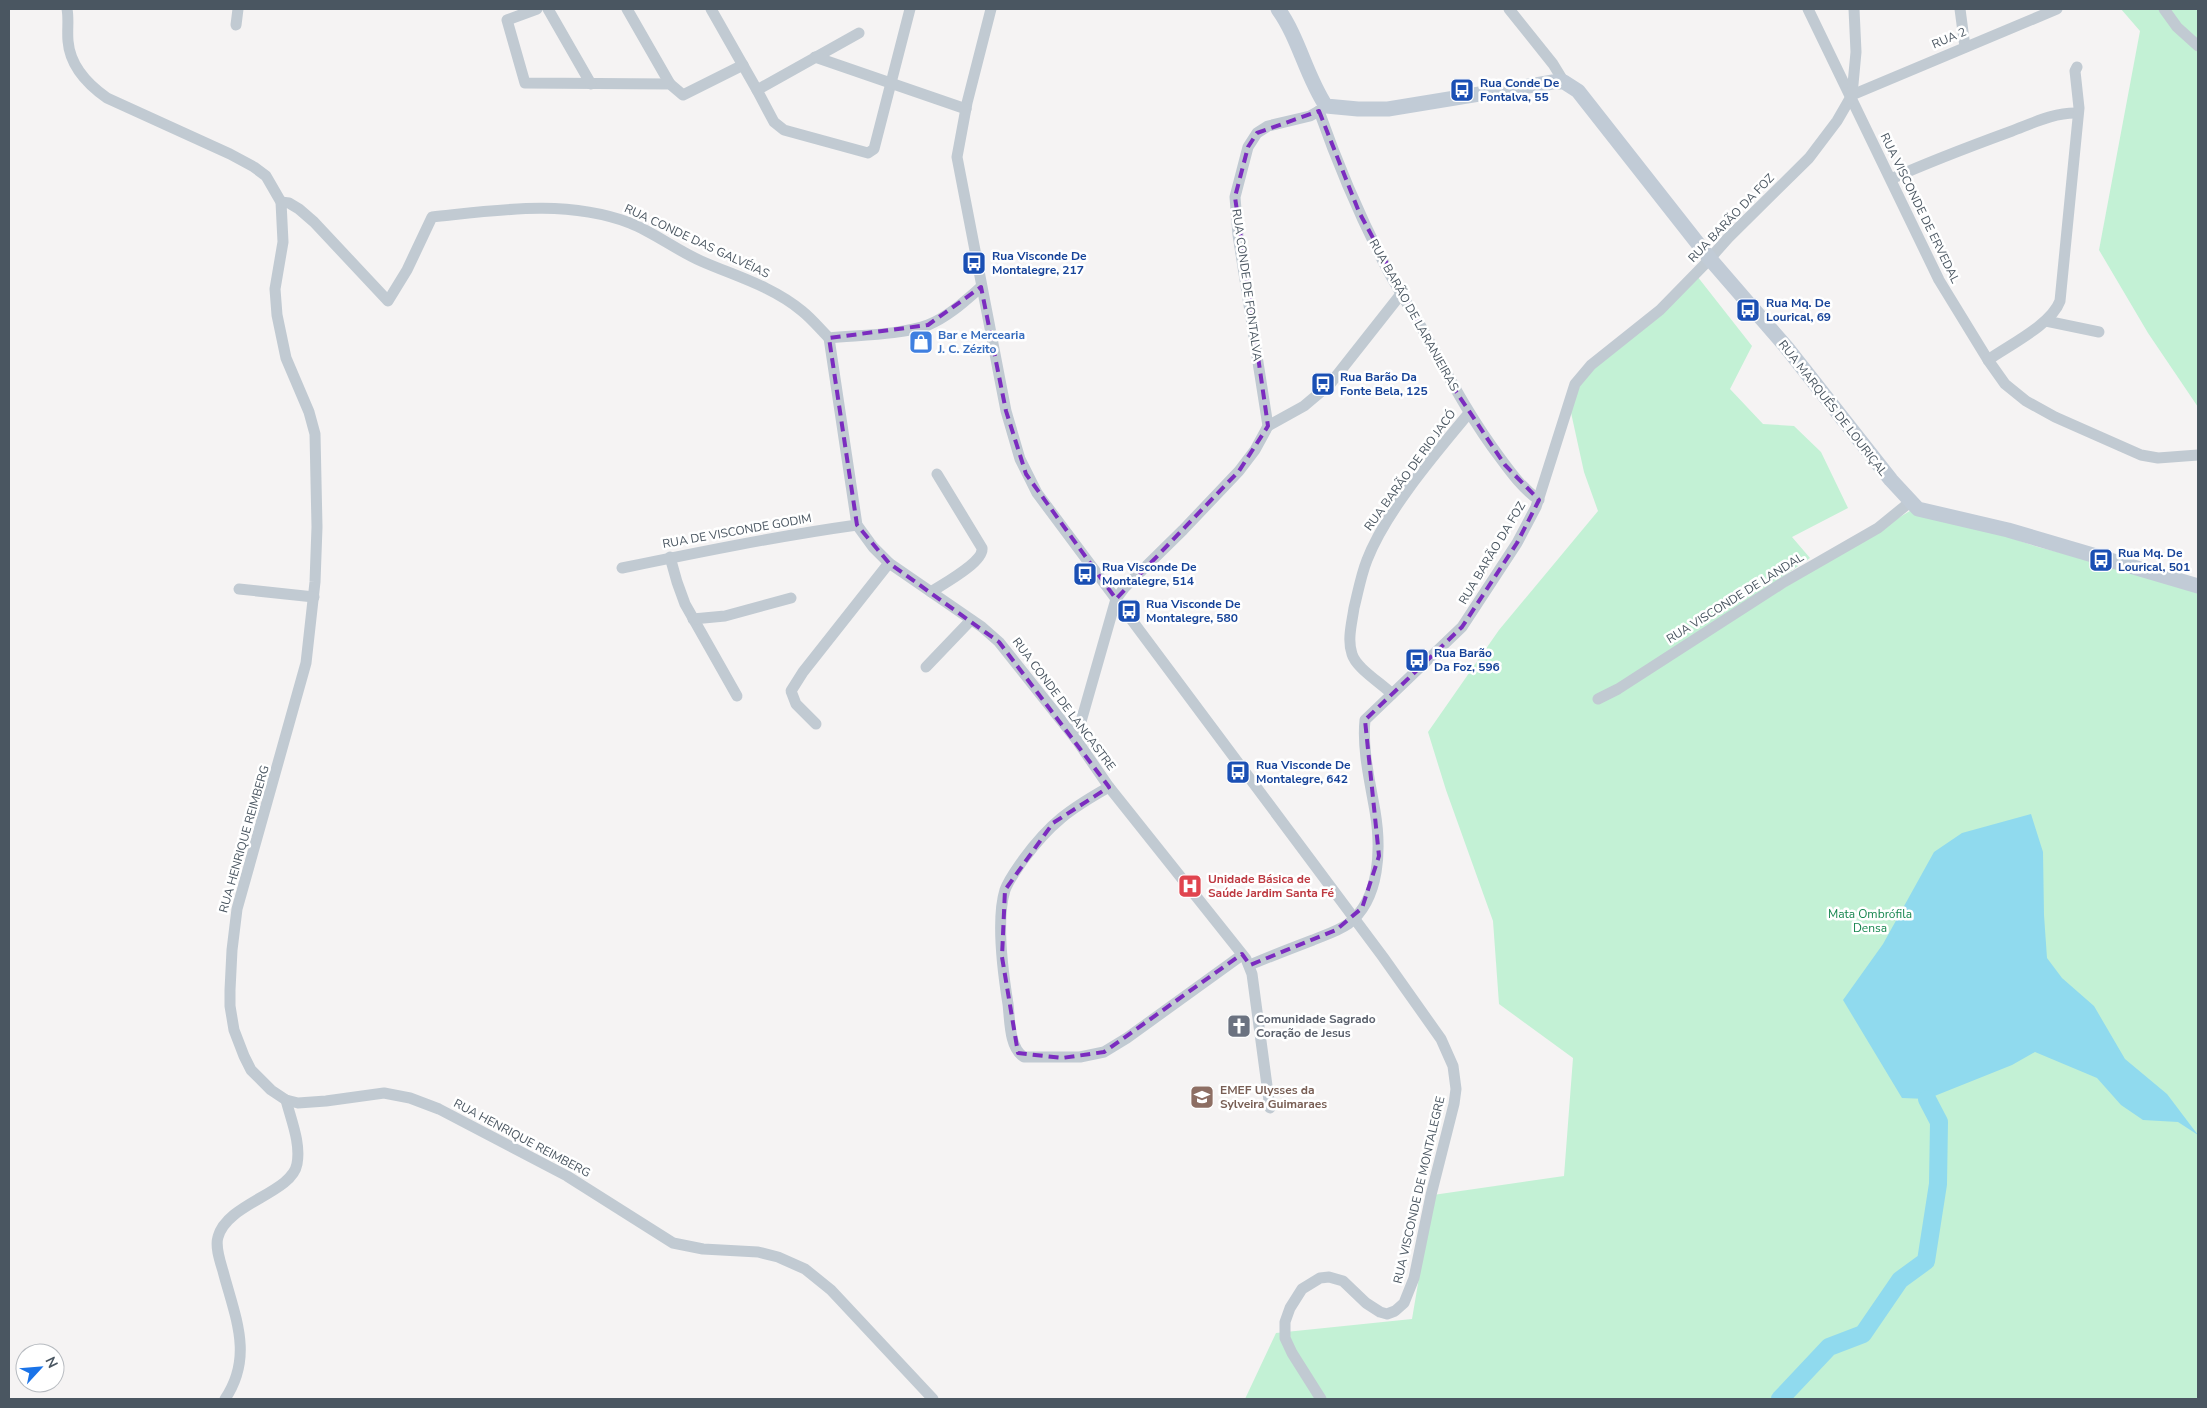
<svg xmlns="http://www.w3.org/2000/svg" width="2207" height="1408" font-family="'Nunito Sans',sans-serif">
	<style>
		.green { fill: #c3f1d5 }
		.water { fill: #90daee }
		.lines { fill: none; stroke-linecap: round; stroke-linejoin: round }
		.river { stroke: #90daee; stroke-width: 18 }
		.street { stroke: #c1cad2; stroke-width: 11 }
		.secondary { stroke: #c1cbd6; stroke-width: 15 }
		.marked { fill: none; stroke: #7b2cbf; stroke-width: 4; stroke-dasharray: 10 6; stroke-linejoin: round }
		.labels { text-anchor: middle; stroke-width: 5; stroke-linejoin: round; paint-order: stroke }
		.street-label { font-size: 12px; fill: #4a5661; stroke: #fff }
		.transit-label { font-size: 12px; font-weight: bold; fill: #164399; stroke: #fff; text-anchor: start }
		.shop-label { font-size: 12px; font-weight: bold; fill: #366cbe; stroke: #fff; text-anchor: start }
		.health-label { font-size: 12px; font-weight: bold; fill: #be3a42; stroke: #fff; text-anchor: start }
		.park-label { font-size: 12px; fill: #17864f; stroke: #fff }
		.worship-label { font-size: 12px; font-weight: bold; fill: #5b616d; stroke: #fff; text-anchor: start }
		.education-label { font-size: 12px; font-weight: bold; fill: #785e54; stroke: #fff; text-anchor: start }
	</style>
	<rect width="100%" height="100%" fill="#f5f3f3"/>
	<g class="green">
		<polygon points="2121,9 2198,9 2198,407 2148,333 2099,250 2140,31"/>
		<polygon points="1697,276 1752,346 1730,389 1763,424 1794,426 1821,452 1848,508 1792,537 1810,558 1613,692 1918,506 2038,547 2198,588 2198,1399 1245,1399 1276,1333 1412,1319 1433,1195 1564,1176 1573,1058 1499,1004 1493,921 1446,790 1428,732 1499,630 1598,511 1584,472 1570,408 1577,383"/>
	</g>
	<polygon class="water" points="2031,814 2043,852 2044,915 2047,958 2062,978 2094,1006 2125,1059 2167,1094 2198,1135 2178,1122 2143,1120 2121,1105 2097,1078 2035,1052 2012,1065 1927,1099 1902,1098 1843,1000 1883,944 1934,852 1962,833"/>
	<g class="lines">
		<polyline class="river" points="1780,1399 1829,1347 1863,1334 1900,1280 1926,1261 1938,1184 1939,1122 1927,1099"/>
		<g class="street">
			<path d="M67,9c2,10 0,21 1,32 2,25 19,43 39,57l123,56 24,13 12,9 15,26 2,40 -8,47 2,26 9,43 23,54 6,22 2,93 -2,55 -9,81 -69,246 -5,41 -2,40v16l4,24 10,26 7,14 20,20 15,10 12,3 28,-2 58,-8 26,5 29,11 128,67 106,67 30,6 55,3 20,5 27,12 26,21 102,109"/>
			<polyline points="537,9 507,20 525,83 670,84 683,95 743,65"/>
			<polyline points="548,9 591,84"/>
			<polyline points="627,9 670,84"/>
			<polyline points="711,9 757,90"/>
			<polyline points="991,9 967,103 957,157 1006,411 1020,459 1037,493 1383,957 1441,1039 1453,1066 1456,1089 1454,1104 1431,1195 1414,1278 1404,1303 1395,1311 1387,1314 1380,1312 1366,1303 1343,1281 1329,1277 1320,1278 1302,1289 1290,1308 1285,1322 1285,1338 1292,1353 1321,1399"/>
			<polyline points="1509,9 1553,64 1564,82"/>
			<polyline points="1808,9 1939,280 1988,360 2005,384 2026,401 2055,417 2141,455 2158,458 2198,455"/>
			<polyline points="1960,9 1965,47"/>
			<polyline points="2164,9 2177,27 2198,46"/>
			<polyline points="236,25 238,9"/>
			<polyline points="859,33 757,90 774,122 784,130 868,153 874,149 910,9"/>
			<polyline points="815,57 966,109"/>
			<polyline points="1852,95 2057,9"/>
			<path d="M1319,111c19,54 41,106 67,156 13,25 29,48 42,72 23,42 44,82 73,120 11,15 22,30 38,41"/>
			<path d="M1891,179c40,-18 80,-33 121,-48 21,-8 43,-19 66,-18"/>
			<path d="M281,202l8,1 10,6 15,13 74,79 19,-31 25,-53c67,-7 134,-18 198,6 25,10 46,27 71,38 34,15 71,25 101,50 10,8 18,18 27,27 28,-3 73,-3 99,-13 20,-8 37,-24 53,-38"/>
			<polyline points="2046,321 2099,332"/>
			<polyline points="829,338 857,525 873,547 889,563 982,627 999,642 1076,739 1109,787 1246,959 1252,974 1270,1108"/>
			<path d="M1988,360c21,-15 63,-35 72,-59l19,-193 -4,-37 2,-4"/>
			<polyline points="1268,426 1238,235 1235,197 1248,147 1257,133 1268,126 1310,116 1324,108"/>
			<polyline points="670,557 677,582 685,604 737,696"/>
			<path d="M622,568c78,-16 156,-32 235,-43"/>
			<polyline points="239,589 314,597"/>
			<path d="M931,592c12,-8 53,-30 51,-44l-45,-74"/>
			<polyline points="693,619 725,616 791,598"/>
			<polyline points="926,667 971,620"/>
			<path d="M1392,694c-11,-11 -36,-26 -40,-40 -5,-14 0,-32 2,-46 4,-16 7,-33 13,-48 19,-49 68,-106 102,-147"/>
			<polyline points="1598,699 1618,689 1784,582 1878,528 1910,502"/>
			<polyline points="816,724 796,704 791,691 803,672 889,563"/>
			<polyline points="1076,739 1116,599 1125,587 1183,530 1239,471 1255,450 1268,426 1304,406 1330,384 1401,294"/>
			<path d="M1109,787c-39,22 -59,36 -86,73 -6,9 -14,19 -18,30 -9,29 -2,83 3,114 2,16 1,44 16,53h56l24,-5 23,-14 115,-83"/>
			<path d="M1250,965c21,-9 42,-17 63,-25 12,-5 25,-9 35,-16 33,-25 33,-77 27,-113 -5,-29 -13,-62 -10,-91l97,-93 55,-84 19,-36 39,-123 16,-19 69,-55 46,-47 22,-25 81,-80 28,-37 15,-26 4,-43 -2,-43"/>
			<path d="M225,1399c29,-43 10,-82 -2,-128 -3,-10 -8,-24 -5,-34 9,-34 74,-44 79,-73 4,-21 -6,-44 -11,-64"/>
		</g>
		<path class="secondary" d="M1278,9c21,29 28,67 48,97l32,3h30l165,-27h11l14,9 132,168 77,89 104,132 27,29 90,21 190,56"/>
	</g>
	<path class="marked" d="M1319,111l40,101 96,178 50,75 34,35 -22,43 -55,84 -97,93 14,136 -17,52 -26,22 -86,35 -8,-11 -138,98 -42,6 -44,-5 -16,-96 3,-67 48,-67 56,-36 -110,-145 -110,-79 -32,-38 -28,-187 99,-13 53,-38 25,124 20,63 90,125 123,-128 29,-45 -33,-229 13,-50 9,-14z"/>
	<defs>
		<g id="bus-square" transform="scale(1.25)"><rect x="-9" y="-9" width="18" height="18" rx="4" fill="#1a4fb4" stroke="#fff"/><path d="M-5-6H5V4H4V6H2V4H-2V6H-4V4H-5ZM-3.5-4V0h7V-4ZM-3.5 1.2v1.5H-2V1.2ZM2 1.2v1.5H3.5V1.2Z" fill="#fff"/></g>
		<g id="shop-square" transform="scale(1.25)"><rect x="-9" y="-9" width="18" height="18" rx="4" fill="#3f7fe0" stroke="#fff"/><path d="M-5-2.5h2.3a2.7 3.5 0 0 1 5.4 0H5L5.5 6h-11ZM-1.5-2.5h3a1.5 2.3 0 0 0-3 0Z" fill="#fff"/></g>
		<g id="hospital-square" transform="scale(1.25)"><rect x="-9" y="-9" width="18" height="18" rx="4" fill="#e0444e" stroke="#fff"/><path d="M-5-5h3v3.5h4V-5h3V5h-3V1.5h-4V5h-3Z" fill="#fff"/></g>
		<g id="church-square" transform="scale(1.25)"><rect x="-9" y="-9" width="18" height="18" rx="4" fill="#6b7280" stroke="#fff"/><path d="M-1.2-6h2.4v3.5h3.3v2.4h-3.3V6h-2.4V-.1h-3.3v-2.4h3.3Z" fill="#fff"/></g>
		<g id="school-square" transform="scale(1.25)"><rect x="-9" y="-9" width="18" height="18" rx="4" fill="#8d6e63" stroke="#fff"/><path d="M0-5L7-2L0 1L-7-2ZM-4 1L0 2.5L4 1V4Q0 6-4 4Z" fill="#fff"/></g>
	</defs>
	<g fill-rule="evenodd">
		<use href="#bus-square" x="1462" y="90"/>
		<use href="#bus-square" x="974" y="263"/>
		<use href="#bus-square" x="1748" y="310"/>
		<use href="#shop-square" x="921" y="342"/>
		<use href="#bus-square" x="1323" y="384"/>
		<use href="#bus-square" x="2101" y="560"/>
		<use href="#bus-square" x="1085" y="574"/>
		<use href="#bus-square" x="1129" y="611"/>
		<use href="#bus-square" x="1417" y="660"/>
		<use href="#bus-square" x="1238" y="772"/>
		<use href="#hospital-square" x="1190" y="886"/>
		<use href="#church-square" x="1239" y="1026"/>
		<use href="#school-square" x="1202" y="1097"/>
	</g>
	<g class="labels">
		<g class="street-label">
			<text transform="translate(1949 38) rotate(-23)" y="4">RUA 2</text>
			<text transform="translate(1920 208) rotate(64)" y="4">RUA VISCONDE DE ERVEDAL</text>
			<text transform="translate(1731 218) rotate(-46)" y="4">RUA BARÃO DA FOZ</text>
			<text transform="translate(697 241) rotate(25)" y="4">RUA CONDE DAS GALVÉIAS</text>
			<text transform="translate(1247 285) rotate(82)" y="4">RUA CONDE DE FONTALVA</text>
			<text transform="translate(1414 315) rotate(61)" y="4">RUA BARÃO DE LARANJEIRAS</text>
			<text transform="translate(1833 408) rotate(52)" y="4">RUA MARQUÊS DE LOURIÇAL</text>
			<text transform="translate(1410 470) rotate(-54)" y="4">RUA BARÃO DE RIO JACÓ</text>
			<text transform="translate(737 531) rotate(-10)" y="4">RUA DE VISCONDE GODIM</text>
			<text transform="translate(1492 553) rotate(-59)" y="4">RUA BARÃO DA FOZ</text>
			<text transform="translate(1735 598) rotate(-32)" y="4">RUA VISCONDE DE LANDAL</text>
			<text transform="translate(1064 704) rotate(53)" y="4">RUA CONDE DE LANCASTRE</text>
			<text transform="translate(244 839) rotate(-74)" y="4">RUA HENRIQUE REIMBERG</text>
			<text transform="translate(522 1138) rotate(28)" y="4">RUA HENRIQUE REIMBERG</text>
			<text transform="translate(1419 1190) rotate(-77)" y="4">RUA VISCONDE DE MONTALEGRE</text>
		</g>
		<g class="transit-label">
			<text x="1480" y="87">Rua Conde De<tspan x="1480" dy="14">Fontalva, 55</tspan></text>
			<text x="992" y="260">Rua Visconde De<tspan x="992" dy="14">Montalegre, 217</tspan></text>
			<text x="1766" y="307">Rua Mq. De<tspan x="1766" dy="14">Lourical, 69</tspan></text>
			<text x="1340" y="381">Rua Barão Da<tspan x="1340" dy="14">Fonte Bela, 125</tspan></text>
			<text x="2118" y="557">Rua Mq. De<tspan x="2118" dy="14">Lourical, 501</tspan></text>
			<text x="1102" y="571">Rua Visconde De<tspan x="1102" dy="14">Montalegre, 514</tspan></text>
			<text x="1146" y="608">Rua Visconde De<tspan x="1146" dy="14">Montalegre, 580</tspan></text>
			<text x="1434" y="657">Rua Barão<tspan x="1434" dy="14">Da Foz, 596</tspan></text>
			<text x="1256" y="769">Rua Visconde De<tspan x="1256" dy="14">Montalegre, 642</tspan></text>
		</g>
		<g class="shop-label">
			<text x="938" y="339">Bar e Mercearia<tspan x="938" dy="14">J. C. Zézito</tspan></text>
		</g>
		<g class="health-label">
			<text x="1208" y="883">Unidade Básica de<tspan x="1208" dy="14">Saúde Jardim Santa Fé</tspan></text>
		</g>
		<g class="park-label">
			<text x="1870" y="918">Mata Ombrófila<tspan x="1870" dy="14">Densa</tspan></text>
		</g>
		<g class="worship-label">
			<text x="1256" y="1023">Comunidade Sagrado<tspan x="1256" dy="14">Coração de Jesus</tspan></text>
		</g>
		<g class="education-label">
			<text x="1220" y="1094">EMEF Ulysses da<tspan x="1220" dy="14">Sylveira Guimaraes</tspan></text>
		</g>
	</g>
	<rect width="2207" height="1408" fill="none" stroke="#4a5661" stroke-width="20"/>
	<g transform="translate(40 1368) rotate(64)"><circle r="24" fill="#ffffff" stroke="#b7bbc0"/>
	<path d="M0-4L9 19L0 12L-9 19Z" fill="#1a73e8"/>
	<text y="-8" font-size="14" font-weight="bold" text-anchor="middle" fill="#4a5661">N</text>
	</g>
</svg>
